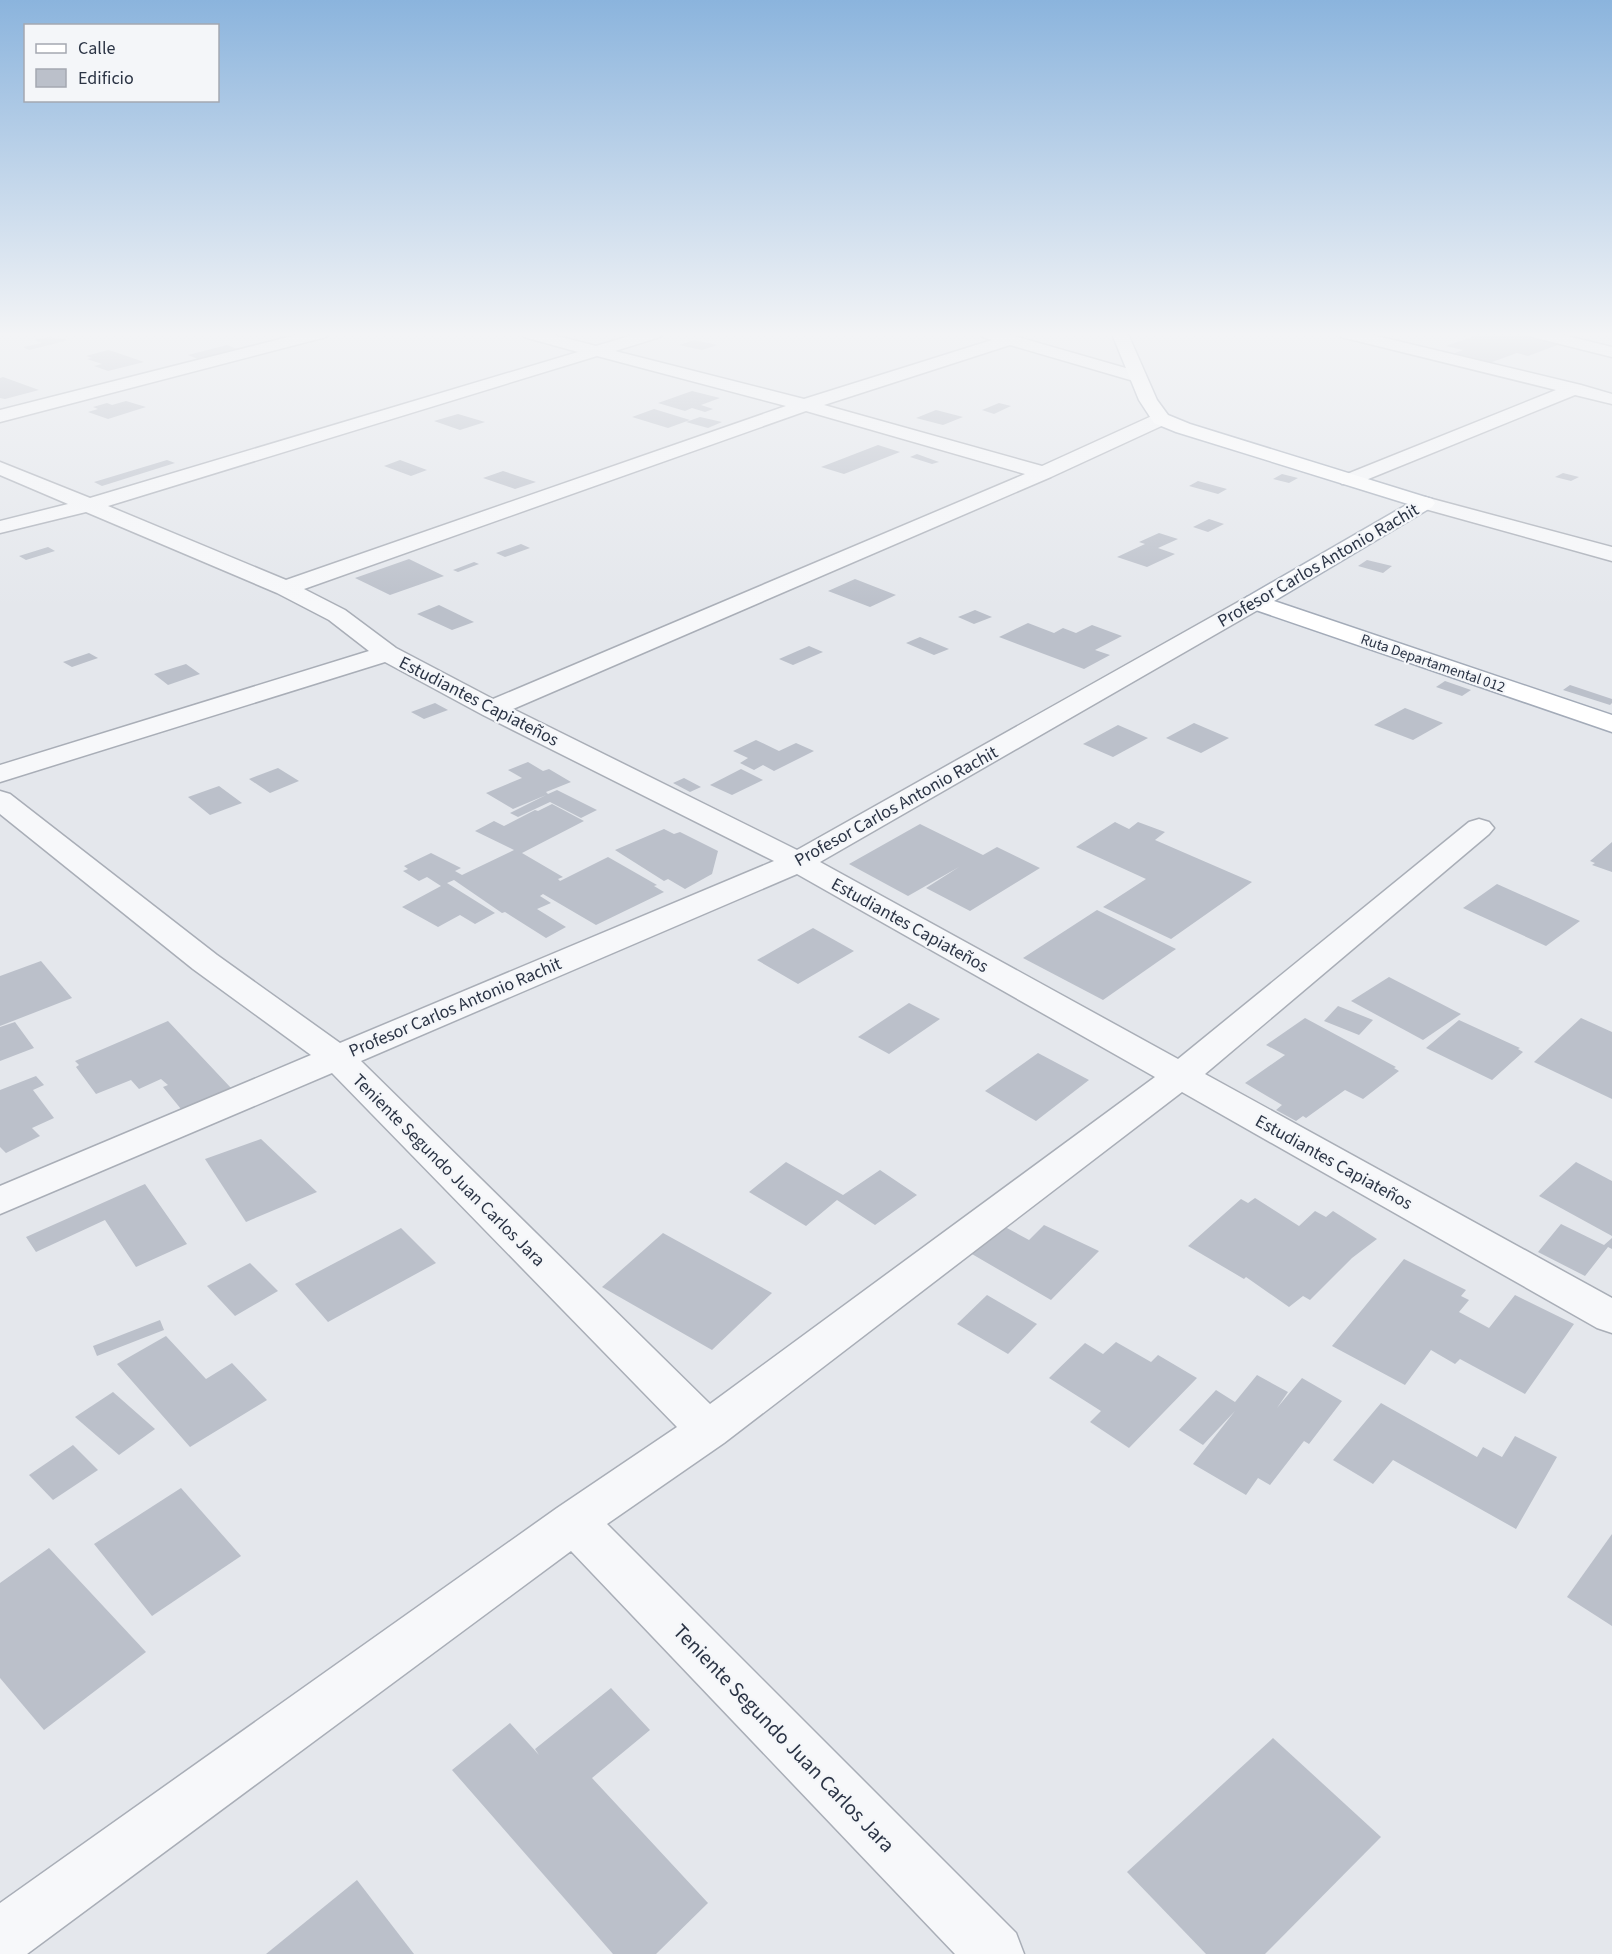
<svg xmlns="http://www.w3.org/2000/svg" width="1612" height="1954" font-family="'Source Sans 3',sans-serif">
	<style>
		.building { fill: #bbc0ca }
		.lines { fill: none; stroke-linecap: round; stroke-linejoin: round }
		.minor-casing { stroke: #a9aeb7; stroke-width: 3 }
		.major-casing { stroke: #a3abb8; stroke-width: 3 }
		.minor { fill: #f7f8fa; fill-rule: evenodd }
		.major { fill: #fff; fill-rule: evenodd }
		.labels { text-anchor: middle; stroke-width: 4.5; stroke-linejoin: round; paint-order: stroke }
		.far-street-label { font-size: 15px; fill: #2b3445; stroke: #f4f6f9 }
		.street-label { font-size: 18px; fill: #2b3445; stroke: #f4f6f9 }
		.near-street-label { font-size: 21px; fill: #2b3445; stroke: #f4f6f9 }
	</style>
	<rect width="100%" height="100%" fill="#e4e7ec"/>
	<g class="building">
		<polygon points="1480,334 1518,334 1560,344 1528,356 1517,353 1481,366 1445,357 1463,350 1446,346"/>
		<polygon points="49,337 69,340 29,350 23,347 42,343 34,340"/>
		<polygon points="694,340 717,345 702,350 679,345"/>
		<polygon points="227,345 237,349 198,359 188,355"/>
		<polygon points="108,350 115,352 144,362 108,371 94,366 102,364 87,359 92,358 86,356"/>
		<polygon points="3,377 39,390 5,399 0,398 0,378"/>
		<polygon points="692,391 720,398 701,405 713,409 705,412 692,408 685,411 658,403"/>
		<polygon points="126,401 146,407 108,419 88,412 98,409 93,407 107,403 112,405"/>
		<polygon points="999,403 1011,406 994,414 982,410"/>
		<polygon points="654,409 690,420 668,428 632,417"/>
		<polygon points="936,410 963,417 943,425 916,418"/>
		<polygon points="458,414 485,422 460,430 434,421"/>
		<polygon points="700,417 722,422 708,428 686,422"/>
		<polygon points="878,445 900,452 844,474 821,467"/>
		<polygon points="917,454 939,462 932,464 910,457"/>
		<polygon points="167,460 175,463 102,486 94,482"/>
		<polygon points="400,460 427,470 411,476 384,466"/>
		<polygon points="503,471 536,482 515,489 483,478"/>
		<polygon points="1563,473 1579,477 1571,481 1555,477"/>
		<polygon points="1282,474 1298,478 1289,483 1273,479"/>
		<polygon points="1198,481 1227,489 1218,494 1189,486"/>
		<polygon points="1209,519 1224,524 1208,532 1193,527"/>
		<polygon points="1159,533 1178,539 1158,548 1175,554 1147,567 1117,557 1145,544 1139,542"/>
		<polygon points="521,544 530,548 505,557 496,553"/>
		<polygon points="48,547 55,551 26,560 19,556"/>
		<polygon points="409,559 444,576 390,595 355,578"/>
		<polygon points="1367,560 1392,566 1383,573 1358,566"/>
		<polygon points="474,562 479,564 458,572 453,570"/>
		<polygon points="855,579 896,595 870,607 828,591"/>
		<polygon points="439,605 474,622 452,630 417,614"/>
		<polygon points="975,610 992,617 974,624 958,617"/>
		<polygon points="1028,623 1054,633 1063,628 1076,633 1092,625 1122,636 1095,650 1110,655 1084,669 999,637"/>
		<polygon points="920,637 949,649 934,655 906,643"/>
		<polygon points="809,646 823,652 793,665 779,659"/>
		<polygon points="89,653 98,658 72,667 63,662"/>
		<polygon points="186,664 200,674 168,685 154,674"/>
		<polygon points="1445,681 1471,690 1462,696 1436,687"/>
		<polygon points="1570,685 1612,699 1612,703 1610,705 1563,690"/>
		<polygon points="435,703 448,710 424,719 411,712"/>
		<polygon points="1405,708 1443,723 1413,740 1374,725"/>
		<polygon points="1194,723 1229,738 1201,753 1166,738"/>
		<polygon points="1118,725 1148,738 1113,757 1083,744"/>
		<polygon points="756,740 779,751 796,743 814,751 774,771 763,765 754,770 740,763 748,758 733,751"/>
		<polygon points="528,762 543,771 549,769 571,782 546,792 548,794 557,790 597,810 581,818 550,802 518,817 510,813 546,795 513,809 486,793 522,778 508,770"/>
		<polygon points="278,768 299,781 270,793 249,779"/>
		<polygon points="741,769 763,780 732,795 710,785"/>
		<polygon points="684,778 701,787 690,792 673,783"/>
		<polygon points="219,786 242,803 210,815 188,797"/>
		<polygon points="552,804 584,821 522,853 563,877 558,879 560,881 608,857 657,885 654,886 664,892 596,925 543,894 540,896 551,903 537,909 566,927 546,938 505,912 502,913 454,880 447,883 495,913 475,924 460,915 438,927 402,907 441,886 427,877 419,881 403,871 408,869 404,866 431,853 461,868 455,871 462,875 514,850 475,831 494,821 504,826 535,810 538,811"/>
		<polygon points="1115,822 1129,829 1138,822 1165,832 1155,840 1252,882 1171,939 1103,907 1146,879 1076,847"/>
		<polygon points="920,824 983,855 997,847 1040,868 970,911 926,888 959,867 908,896 849,864"/>
		<polygon points="664,829 674,834 680,832 718,851 712,874 685,889 668,879 664,881 615,850"/>
		<polygon points="1612,842 1612,872 1592,865 1595,863 1590,861"/>
		<polygon points="1497,884 1580,921 1546,946 1463,908"/>
		<polygon points="1097,910 1176,949 1103,1000 1023,958"/>
		<polygon points="813,928 854,951 798,984 757,960"/>
		<polygon points="41,961 72,998 0,1026 0,976"/>
		<polygon points="1389,977 1461,1014 1423,1040 1351,1001"/>
		<polygon points="909,1003 940,1019 889,1054 858,1037"/>
		<polygon points="1338,1006 1373,1020 1359,1035 1324,1021"/>
		<polygon points="1305,1018 1396,1067 1394,1068 1399,1071 1363,1099 1345,1090 1306,1118 1303,1116 1296,1121 1276,1110 1282,1105 1245,1083 1285,1055 1266,1045"/>
		<polygon points="1581,1018 1612,1032 1612,1099 1534,1062"/>
		<polygon points="1459,1020 1520,1048 1518,1049 1523,1052 1492,1080 1426,1048"/>
		<polygon points="168,1021 231,1088 181,1109 163,1087 168,1085 161,1079 139,1089 131,1080 96,1094 76,1067 79,1065 75,1061"/>
		<polygon points="15,1022 34,1048 0,1061 0,1027"/>
		<polygon points="1038,1053 1089,1080 1036,1121 985,1091"/>
		<polygon points="36,1076 44,1085 33,1090 54,1118 32,1128 40,1136 6,1153 0,1147 0,1090"/>
		<polygon points="261,1139 317,1192 246,1222 205,1159"/>
		<polygon points="786,1162 843,1195 880,1170 917,1195 875,1225 837,1200 806,1226 749,1192"/>
		<polygon points="1576,1162 1612,1181 1612,1236 1539,1196"/>
		<polygon points="145,1184 187,1244 136,1267 105,1220 36,1252 26,1237"/>
		<polygon points="1255,1198 1299,1226 1315,1211 1326,1217 1333,1211 1377,1239 1352,1258 1310,1300 1303,1296 1289,1307 1246,1277 1244,1279 1188,1246 1241,1199 1248,1203"/>
		<polygon points="996,1222 1029,1240 1044,1225 1099,1251 1051,1300 965,1250"/>
		<polygon points="1561,1224 1604,1245 1612,1238 1612,1249 1608,1247 1585,1276 1538,1252"/>
		<polygon points="401,1228 436,1263 328,1322 295,1284"/>
		<polygon points="663,1233 772,1293 712,1350 602,1287"/>
		<polygon points="1404,1259 1466,1290 1461,1296 1469,1300 1459,1312 1489,1328 1515,1295 1574,1324 1525,1394 1460,1359 1455,1364 1431,1350 1405,1385 1332,1346"/>
		<polygon points="250,1263 278,1291 235,1316 207,1286"/>
		<polygon points="987,1295 1037,1324 1008,1354 957,1324"/>
		<polygon points="160,1320 164,1330 97,1356 93,1346"/>
		<polygon points="166,1336 206,1379 232,1363 267,1400 190,1447 117,1364"/>
		<polygon points="1116,1342 1151,1362 1158,1355 1197,1378 1129,1448 1090,1422 1101,1411 1049,1378 1085,1343 1103,1354"/>
		<polygon points="1257,1375 1288,1392 1277,1408 1302,1378 1342,1401 1309,1444 1304,1441 1270,1485 1258,1478 1246,1495 1193,1464 1235,1411 1203,1445 1179,1430 1216,1390 1235,1402"/>
		<polygon points="113,1392 155,1429 119,1455 75,1417"/>
		<polygon points="1381,1403 1477,1457 1483,1447 1502,1457 1515,1436 1557,1457 1516,1529 1393,1460 1373,1484 1333,1460"/>
		<polygon points="73,1445 98,1470 53,1500 29,1475"/>
		<polygon points="181,1488 241,1556 152,1616 94,1544"/>
		<polygon points="1612,1534 1612,1626 1567,1597"/>
		<polygon points="49,1548 146,1652 44,1730 0,1678 0,1583"/>
		<polygon points="611,1688 650,1730 592,1778 708,1903 656,1954 613,1954 452,1770 510,1723 539,1755 535,1749"/>
		<polygon points="1273,1738 1381,1837 1265,1954 1206,1954 1127,1872"/>
		<polygon points="357,1880 414,1954 266,1954"/>
	</g>
	<g class="lines">
		<g class="minor-casing">
			<g id="minor">
				<polygon points="300,334 328,334 326,337 0,422 0,410"/>
				<path d="M522,334h28l46,12 40,-12h26l-2,3 -45,14 189,48 188,-59 -9,-3 -2,-3h26l136,39 3,4 -3,4 -6,1 -127,-37 -186,60 218,61 112,-51h14l2,4 -2,4 -117,54 -538,232 284,141 450,-253 8,-2 8,2 4,5 -4,5 -443,255 358,197 291,-237 10,-3 10,3 5,6 -5,6 -284,240 407,224v35l-15,-5 -415,-236 -458,351 -117,81 409,409 8,21h-69l-384,-403 -544,403h-27v-51l557,-395 120,-81 -345,-354 -332,141v-28l311,-131 -118,-86 -193,-155v-23l10,3 207,161 123,88 434,-182 -291,-146 -98,-53 -385,120v-17l369,-114 -40,-31 -52,-27 -191,-81 -86,21v-12l68,-17 -68,-29v-13l90,36 488,-146 -54,-15zM597,356l189,50 -500,174 -178,-74zM806,411l219,63 -532,225 -97,-51 -51,-38 -41,-21zM797,874l358,203 -445,327 -349,-343z"/>
				<polygon points="1339,334 1368,334 1581,385 1612,394 1612,404 1575,395 1356,484 1342,484 1339,480 1342,476 1556,390 1341,337"/>
				<polygon points="1530,334 1559,334 1612,347 1612,357 1532,337"/>
				<polygon points="1425,497 1612,547 1612,561 1418,507 1415,503 1418,499"/>
			</g>
		</g>
		<g class="major-casing">
			<polygon id="major" points="1112,334 1128,334 1157,400 1168,415 1190,424 1432,499 1435,503 1432,507 1274,601 1612,715 1612,732 1247,607 1243,602 1247,597 1408,504 1176,432 1154,423 1139,400"/>
		</g>
		<use href="#minor" class="minor"/>
		<use href="#major" class="major"/>
	</g>
	<linearGradient id="sky" x2="0" y2="1"><stop stop-color="#8bb4dd"/><stop offset="0.55" stop-color="#f3f4f6"/><stop offset="1" stop-color="#f3f4f6" stop-opacity="0"/></linearGradient>
	<rect width="1612" height="608" fill="url(#sky)"/>
	<g class="labels">
		<g class="far-street-label">
			<text transform="translate(1433 663) rotate(19)" y="5">Ruta Departamental 012</text>
		</g>
		<g class="street-label">
			<text transform="translate(1318 565) rotate(-30)" y="6">Profesor Carlos Antonio Rachit</text>
			<text transform="translate(479 701) rotate(27)" y="6">Estudiantes Capiateños</text>
			<text transform="translate(896 806) rotate(-29)" y="6">Profesor Carlos Antonio Rachit</text>
			<text transform="translate(910 925) rotate(29)" y="6">Estudiantes Capiateños</text>
			<text transform="translate(455 1007) rotate(-23)" y="6">Profesor Carlos Antonio Rachit</text>
			<text transform="translate(1334 1162) rotate(29)" y="6">Estudiantes Capiateños</text>
			<text transform="translate(449 1170) rotate(45)" y="6">Teniente Segundo Juan Carlos Jara</text>
		</g>
		<g class="near-street-label">
			<text transform="translate(784 1738) rotate(46)" y="7">Teniente Segundo Juan Carlos Jara</text>
		</g>
	</g>
	<rect x="24" y="24" width="195" height="78" fill="#f4f6f9" stroke="#a4a8b1" stroke-width="1.5"/>
	<rect x="36" y="44" width="30" height="9" fill="#ffffff" stroke="#a4a8b1" stroke-width="1.5"/>
	<text x="78" y="54" font-size="18" fill="#2b3445">Calle</text>
	<rect x="36" y="69" width="30" height="18" fill="#bbc0ca" stroke="#a4a8b1" stroke-width="1.5"/>
	<text x="78" y="84" font-size="18" fill="#2b3445">Edificio</text>
</svg>
